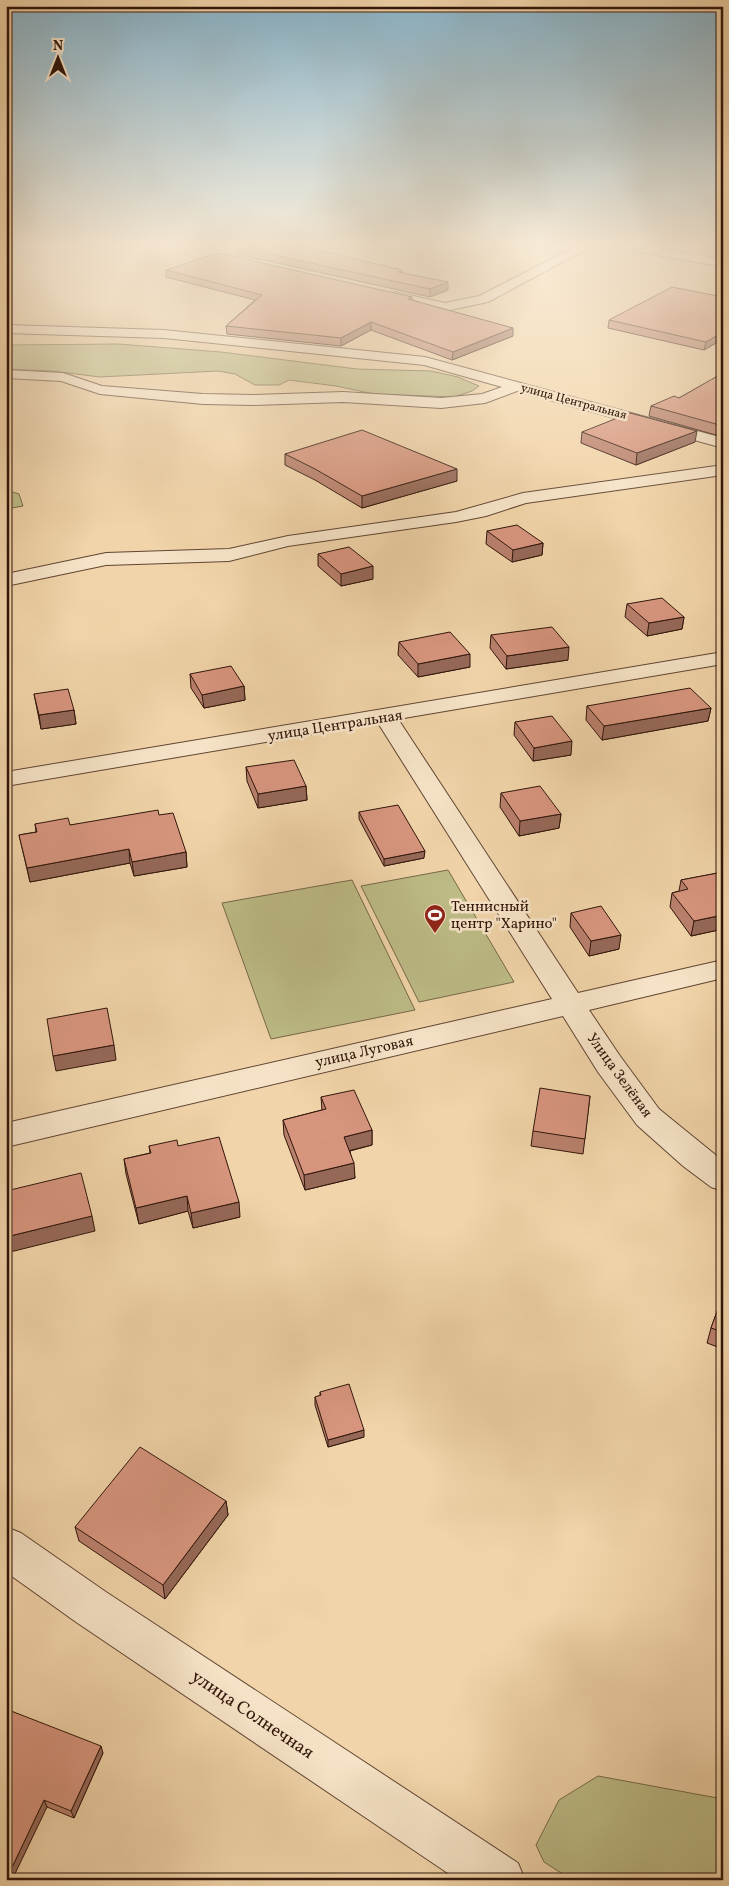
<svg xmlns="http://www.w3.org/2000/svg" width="729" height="1886" font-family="Vollkorn,serif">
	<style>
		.green { fill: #bdbc86; stroke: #766848 }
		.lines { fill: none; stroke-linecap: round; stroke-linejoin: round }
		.minor-casing { stroke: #604532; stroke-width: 2 }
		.minor { fill: #f6e3c7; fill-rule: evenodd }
		.wall { fill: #b9806c; stroke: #30150a }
		.shaded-wall { fill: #966858; stroke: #30150a }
		.building { fill: #d7957e; stroke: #30150a }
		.labels { text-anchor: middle; stroke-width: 5; stroke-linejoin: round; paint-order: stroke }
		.far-street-label { font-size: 12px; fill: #30150a; stroke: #f6e3c7 }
		.street-label { font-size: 15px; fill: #30150a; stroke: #f6e3c7 }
		.poi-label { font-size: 15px; fill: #30150a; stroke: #f6e3c7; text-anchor: start }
		.near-street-label { font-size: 18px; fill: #30150a; stroke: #f6e3c7 }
	</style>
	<rect width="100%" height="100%" fill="#f1d4a9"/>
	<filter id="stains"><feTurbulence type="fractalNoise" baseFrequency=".004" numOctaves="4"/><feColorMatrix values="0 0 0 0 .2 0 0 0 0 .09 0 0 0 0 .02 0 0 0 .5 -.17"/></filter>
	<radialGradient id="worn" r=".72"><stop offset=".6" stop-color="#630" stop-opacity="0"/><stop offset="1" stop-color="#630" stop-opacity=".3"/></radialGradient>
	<g class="green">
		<polygon points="118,344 221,352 357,369 431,371 458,377 479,386 472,391 454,397 374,394 336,386 289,380 279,385 255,385 235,374 218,371 100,377 52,371 6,369 6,345"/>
		<polygon points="6,490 19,494 23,506 6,509"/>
		<polygon points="448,870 514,982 419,1002 361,886"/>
		<polygon points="352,880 415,1010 271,1039 222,903"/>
		<polygon points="598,1776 723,1799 723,1880 572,1880 544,1862 536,1845 559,1800"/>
	</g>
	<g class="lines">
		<g class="minor-casing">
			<g id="minor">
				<polygon points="189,245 206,245 231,255 257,260 259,263 253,267 224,261"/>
				<polygon points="579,245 594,245 488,302 445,311 391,299 389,296 395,292 445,303 479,296"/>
				<polygon points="612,245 639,245 723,259 723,267 618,248"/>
				<polygon points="6,325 164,330 425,357 723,438 723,448 517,391 485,403 441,408 343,402 254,405 203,404 100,394 61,381 6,378 6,370 63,373 102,386 203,394 254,395 343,392 441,398 482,394 502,387 424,365 164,338 6,333"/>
				<polygon points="723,465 723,475 526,503 486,516 456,522 288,546 229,561 106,565 6,586 6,574 106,553 229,549 288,536 456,512 523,493"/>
				<polygon points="723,652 723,664 398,719 578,993 723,960 723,978 589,1010 620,1056 659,1109 723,1161 723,1191 711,1187 683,1166 637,1125 598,1072 563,1016 6,1147 6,1123 552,999 378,723 6,786 6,772"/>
				<polygon points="6,1527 21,1533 106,1592 518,1863 525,1880 458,1880 76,1622 6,1572"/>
			</g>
		</g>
		<use href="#minor" class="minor"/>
	</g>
	<g class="wall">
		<polygon points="237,247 402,270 402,272 448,290 430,297 237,254"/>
		<polygon points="166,270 412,297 412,300 513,336 452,360 371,330 341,346 227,334 226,326 255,300 166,277"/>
		<polygon points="723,297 723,339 704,350 608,328 609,320"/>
		<polygon points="723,373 723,437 649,416 651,406 679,398"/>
		<polygon points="582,432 695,442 636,465 581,443"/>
		<polygon points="285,454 457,481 362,508 315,480 285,465"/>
		<polygon points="487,531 543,543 542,555 512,562 486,544"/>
		<polygon points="318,554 373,579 341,586 318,566"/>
		<polygon points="627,604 684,617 682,629 647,636 625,617"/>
		<polygon points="491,635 568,660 506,669 490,648"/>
		<polygon points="399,642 470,667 418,677 398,655"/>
		<polygon points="190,674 244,686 245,700 204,708 191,688"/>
		<polygon points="34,694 74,710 76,724 41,729"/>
		<polygon points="587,706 711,708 708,721 602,740 586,720"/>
		<polygon points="515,722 571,755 533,761 514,735"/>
		<polygon points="246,767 306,786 307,800 258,808 247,781"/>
		<polygon points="501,793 561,814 559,828 519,836 500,807"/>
		<polygon points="359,812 424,858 384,866 359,819"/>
		<polygon points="159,815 186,852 187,867 134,876 130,863 30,882 19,835 36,832 35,824 70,825"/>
		<polygon points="723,872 723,929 691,936 670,907 672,893 679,891 681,880"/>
		<polygon points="571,913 619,949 589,956 570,927"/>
		<polygon points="590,1096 583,1154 531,1146 533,1131"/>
		<polygon points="321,1097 372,1130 372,1145 350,1151 355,1178 305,1190 284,1135 283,1120 322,1110"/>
		<polygon points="149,1146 178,1146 240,1217 193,1228 188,1211 139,1224 126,1174 124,1159 150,1153"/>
		<polygon points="723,1295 723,1349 707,1343 711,1328"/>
		<polygon points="320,1392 364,1437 328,1447 315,1405 315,1397 320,1396"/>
		<polygon points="226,1501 228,1515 165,1599 79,1541 75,1527"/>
		<polygon points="6,1709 103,1753 74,1818 47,1807"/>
	</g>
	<g class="shaded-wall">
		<polygon points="448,282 448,290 430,297 430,289"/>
		<polygon points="371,322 371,330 341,346 341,338"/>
		<polygon points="513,328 513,336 452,360 453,352"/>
		<polygon points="723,332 723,339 704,350 706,342"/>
		<polygon points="697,431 695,442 636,465 637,453"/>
		<polygon points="457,469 457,481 362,508 362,496"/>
		<polygon points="543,543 542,555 512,562 513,550"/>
		<polygon points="373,566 373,579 341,586 341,574"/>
		<polygon points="684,617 682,629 647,636 649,623"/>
		<polygon points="569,647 568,660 506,669 507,656"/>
		<polygon points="470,654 470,667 418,677 418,664"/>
		<polygon points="244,686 245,700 204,708 202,695"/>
		<polygon points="711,708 708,721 602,740 604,726"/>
		<polygon points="74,710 76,724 41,729 39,715"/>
		<polygon points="572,741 571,755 533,761 534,748"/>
		<polygon points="306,786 307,800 258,808 258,794"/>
		<polygon points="561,814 559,828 519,836 520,821"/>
		<polygon points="129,849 130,863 30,882 27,868"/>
		<polygon points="425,851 424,858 384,866 384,859"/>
		<polygon points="186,852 187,867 134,876 132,862"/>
		<polygon points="723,900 723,914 717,902"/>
		<polygon points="723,915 723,929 691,936 694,921"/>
		<polygon points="621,935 619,949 589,956 591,941"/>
		<polygon points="114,1045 116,1060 56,1071 53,1056"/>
		<polygon points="372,1130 372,1145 344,1152 344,1137"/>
		<polygon points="354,1163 355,1178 305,1190 304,1175"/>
		<polygon points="187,1196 188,1211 139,1224 136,1208"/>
		<polygon points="239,1202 240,1217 193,1228 191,1213"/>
		<polygon points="92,1216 95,1231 6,1253 6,1237"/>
		<polygon points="364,1430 364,1437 328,1447 328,1440"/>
		<polygon points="226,1501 228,1515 165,1599 163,1585"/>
		<polygon points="101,1746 103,1753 74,1818 71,1811"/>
		<polygon points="44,1800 47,1807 12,1880 6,1880"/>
	</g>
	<g class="building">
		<polygon points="242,245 297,245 402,270 398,272 448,282 430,289 237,247"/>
		<polygon points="218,253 412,297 408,299 513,328 453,352 371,322 341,338 226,326 262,295 166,270"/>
		<polygon points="672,287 723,297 723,332 706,342 609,320"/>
		<polygon points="723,373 723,426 651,406 674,396 679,398"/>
		<polygon points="630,413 697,431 637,453 582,432"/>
		<polygon points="362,430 457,469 362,496 315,469 285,454"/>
		<polygon points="517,525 543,543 513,550 487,531"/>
		<polygon points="349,547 373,566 341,574 318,554"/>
		<polygon points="662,598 684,617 649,623 627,604"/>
		<polygon points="552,627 569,647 507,656 491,635"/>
		<polygon points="450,632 470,654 418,664 399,642"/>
		<polygon points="231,666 244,686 202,695 190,674"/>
		<polygon points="690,688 711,708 604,726 587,706"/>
		<polygon points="68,689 74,710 39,715 34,694"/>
		<polygon points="552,716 572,741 534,748 515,722"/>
		<polygon points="294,760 306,786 258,794 246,767"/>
		<polygon points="540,786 561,814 520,821 501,793"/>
		<polygon points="398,805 425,851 384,859 359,812"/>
		<polygon points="158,810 159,815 173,813 186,852 132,862 129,849 27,868 19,835 37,832 35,824 68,818 70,825"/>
		<polygon points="723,872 723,900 717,902 723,908 723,915 694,921 672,893 688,889 681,880"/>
		<polygon points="601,906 621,935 591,941 571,913"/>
		<polygon points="107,1008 114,1045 53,1056 47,1019"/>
		<polygon points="540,1088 590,1096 585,1139 533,1131"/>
		<polygon points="354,1090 372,1130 344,1137 354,1163 304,1175 283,1120 326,1109 321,1097"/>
		<polygon points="219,1137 239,1202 191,1213 187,1196 136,1208 124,1159 151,1153 149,1146 177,1140 178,1146"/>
		<polygon points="81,1173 92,1216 6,1237 6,1191"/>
		<polygon points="723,1295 723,1332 711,1328"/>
		<polygon points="349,1384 364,1430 328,1440 315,1397 321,1395 320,1392"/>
		<polygon points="140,1447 226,1501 163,1585 75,1527"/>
		<polygon points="6,1709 101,1746 71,1811 44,1800 6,1880"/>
	</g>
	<linearGradient id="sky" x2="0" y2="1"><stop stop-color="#89b6ce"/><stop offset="0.48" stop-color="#f9ecd8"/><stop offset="1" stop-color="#f9ecd8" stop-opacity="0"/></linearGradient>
	<rect width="729" height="509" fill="url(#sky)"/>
	<defs>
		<g id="stadium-pin" transform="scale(1.125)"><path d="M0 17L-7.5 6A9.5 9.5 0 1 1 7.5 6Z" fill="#8f2418" stroke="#f6e3c7"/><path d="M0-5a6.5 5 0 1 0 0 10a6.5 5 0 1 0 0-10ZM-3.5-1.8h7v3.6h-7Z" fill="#fff"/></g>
	</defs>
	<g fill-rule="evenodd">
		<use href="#stadium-pin" x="435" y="915"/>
	</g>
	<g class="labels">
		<g class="far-street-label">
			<text transform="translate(574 401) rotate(15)" y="4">улица Центральная</text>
		</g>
		<g class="street-label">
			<text transform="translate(335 725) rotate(-9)" y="5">улица Центральная</text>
			<text transform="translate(364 1051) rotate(-13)" y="5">улица Луговая</text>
			<text transform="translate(620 1075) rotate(54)" y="5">Улица Зелёная</text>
		</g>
		<g class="poi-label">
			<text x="451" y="911">Теннисный<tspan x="451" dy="17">центр "Харино"</tspan></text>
		</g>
		<g class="near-street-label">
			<text transform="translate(253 1714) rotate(34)" y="6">улица Солнечная</text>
		</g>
	</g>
	<rect width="729" height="1886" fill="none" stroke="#f1d4a9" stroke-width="25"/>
	<rect x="8" y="8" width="714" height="1871" fill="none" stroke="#30150a" stroke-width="2.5"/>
	<rect x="12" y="12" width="704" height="1861" fill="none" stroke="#30150a"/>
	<g transform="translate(58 58)" stroke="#f6e3c7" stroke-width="4" paint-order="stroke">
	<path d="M0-4L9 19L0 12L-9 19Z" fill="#30150a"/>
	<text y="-8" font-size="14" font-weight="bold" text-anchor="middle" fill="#30150a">N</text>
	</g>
	<rect width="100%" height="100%" filter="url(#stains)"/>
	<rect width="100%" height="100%" fill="url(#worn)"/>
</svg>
